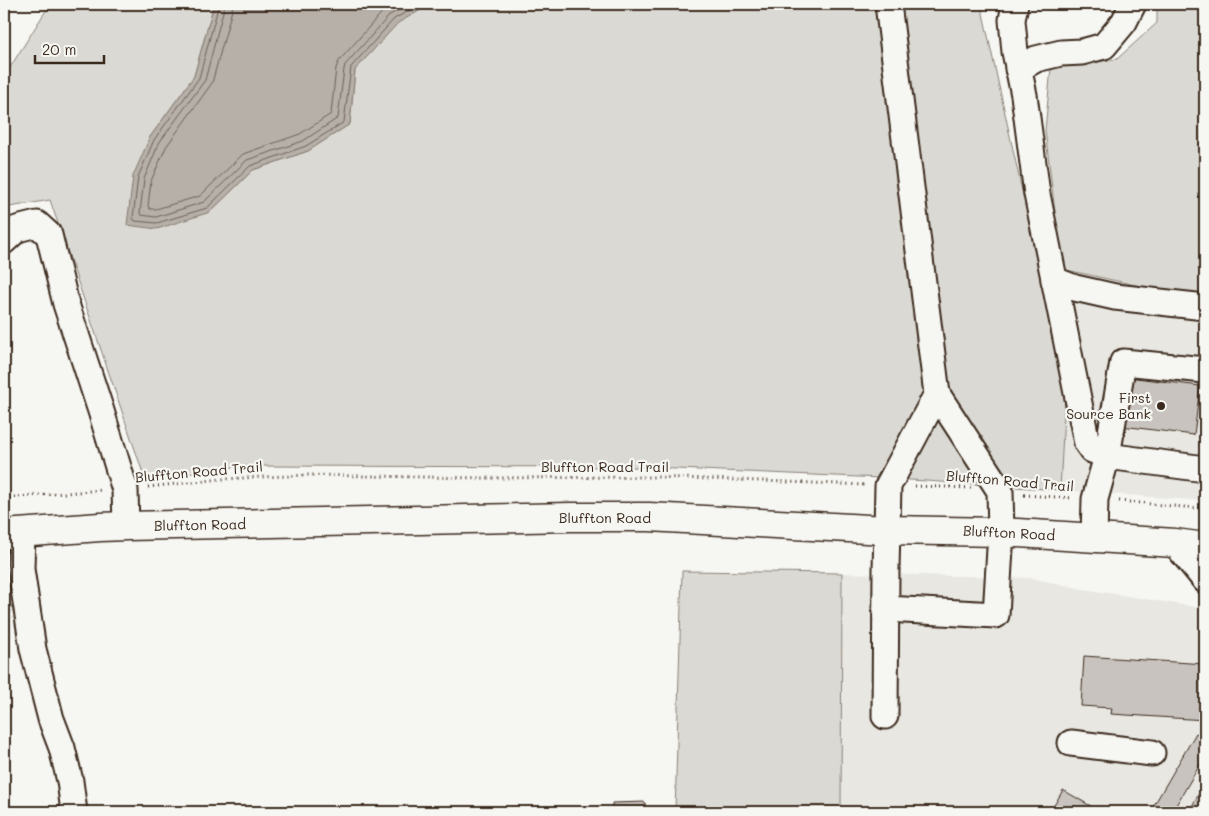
<svg xmlns="http://www.w3.org/2000/svg" width="1209" height="816" font-family="Mali,sans-serif">
	<style>
		.built { fill: #e8e7e2 }
		.green { fill: #dad9d3; stroke: #8a8278 }
		.water { fill: #b6b0a9; stroke: #857a71 }
		.lines { fill: none; stroke-linecap: round; stroke-linejoin: round }
		.shore { stroke: #6c6056; stroke-width: 1 }
		.building { fill: #c8c3be; stroke: #3b2a1e }
		.minor-casing { stroke: #3b2a1e; stroke-width: 29 }
		.major-casing { stroke: #3b2a1e; stroke-width: 31 }
		.path { stroke: #3b2a1e; stroke-width: 3; stroke-dasharray: 1 4; stroke-linecap: butt }
		.minor { stroke: #f6f6f2; stroke-width: 25 }
		.major { stroke: #f6f6f2; stroke-width: 28 }
		.poi-dot { fill: #3b2a1e; stroke: #f6f6f2; stroke-width: 2 }
		.labels { text-anchor: middle; stroke-width: 4.5; stroke-linejoin: round; paint-order: stroke }
		.poi-label { font-size: 14px; fill: #3b2a1e; stroke: #f6f6f2; text-anchor: end }
		.street-label { font-size: 14px; fill: #3b2a1e; stroke: #f6f6f2 }
	</style>
	<rect width="100%" height="100%" fill="#f6f6f2"/>
	<filter id="ink" filterUnits="userSpaceOnUse"><feTurbulence type="fractalNoise" baseFrequency=".02" numOctaves="2"/><feDisplacementMap in="SourceGraphic" scale="10" xChannelSelector="R" yChannelSelector="G"/><feConvolveMatrix kernelMatrix="1 2 1 2 8 2 1 2 1" color-interpolation-filters="sRGB"/></filter>
	<g filter="url(#ink)">
		<g class="built">
			<polygon points="1070,297 1205,314 1205,501 1060,490"/>
			<polygon points="842,573 1031,578 1083,589 1195,607 1205,610 1205,812 841,812"/>
		</g>
		<g class="green">
			<polygon points="50,4 214,4 194,76 150,137 210,212 253,170 308,151 350,124 355,70 398,22 431,4 984,4 982,9 1045,295 1070,297 1060,490 881,478 632,467 241,466 145,479 50,200 4,208 4,77"/>
			<polygon points="1157,4 1205,4 1205,297 1186,296 1062,269 1045,130 1051,68 1117,59 1157,23"/>
			<polygon points="682,571 842,573 841,812 675,812"/>
		</g>
		<polygon class="water" points="214,4 431,4 398,23 355,70 350,124 308,151 253,170 210,212 157,229 127,225 133,176 150,137 194,76"/>
		<g class="lines">
			<g class="shore">
				<polyline points="219,4 199,78 154,140 138,177 133,218 135,221 157,223 207,208 250,166 306,146 344,122 351,67 394,19 421,4"/>
				<polyline points="225,4 205,80 159,143 144,179 140,213 141,215 156,217 204,202 247,160 303,141 338,118 344,69 345,65 390,15 408,4"/>
				<polyline points="233,4 232,10 212,83 166,147 151,181 148,206 150,209 156,209 200,196 243,154 300,134 331,114 336,68 339,61 384,10 393,4"/>
			</g>
		</g>
		<g class="building">
			<rect x="1054" y="4" width="52" height="5"/>
			<polygon points="1128,377 1200,386 1194,435 1122,426"/>
			<polygon points="1084,656 1205,664 1205,720 1111,714 1112,708 1081,706"/>
			<polygon points="1196,733 1205,738 1205,756 1172,812 1150,812"/>
			<polygon points="1205,782 1205,812 1189,812"/>
			<polygon points="1063,790 1101,812 1057,812 1052,809"/>
			<polygon points="645,802 646,812 612,812 612,803"/>
		</g>
		<g class="lines">
			<g class="minor-casing">
				<g id="minor">
					<polyline points="1015,4 1012,20 1015,52 1024,95 1037,194 1087,443 1092,450 1107,456 1205,469"/>
					<polyline points="1018,69 1036,59 1061,53 1082,52 1104,46 1124,22 1133,4"/>
					<polyline points="4,241 17,229 37,224 49,235 66,304 101,411 125,490 126,526"/>
					<polyline points="1054,280 1075,288 1115,297 1205,307"/>
					<polyline points="22,533 21,569 33,649 51,719 62,748 70,781 74,812"/>
					<polyline points="1094,538 1095,499 1107,456 1123,362 1205,370"/>
					<polyline points="1175,543 1205,580"/>
					<polyline points="886,609 996,615 1001,532 1000,491 937,394"/>
					<polyline points="885,716 886,570 888,486 937,394 888,4"/>
					<polyline points="1071,743 1152,753"/>
				</g>
			</g>
			<g class="major-casing">
				<polyline id="major" points="4,534 100,527 126,526 570,517 649,517 886,530 1001,532 1175,543 1205,547"/>
			</g>
			<g class="path">
				<polyline points="915,486 971,488"/>
				<polyline points="148,487 221,479 308,475 484,478 656,477 866,485"/>
				<polyline points="1024,495 1073,498"/>
				<polyline points="4,498 102,490"/>
				<polyline points="1119,501 1205,509"/>
			</g>
			<use href="#minor" class="minor"/>
			<use href="#major" class="major"/>
		</g>
	</g>
	<circle class="poi-dot" cx="1161" cy="406" r="5"/>
	<g class="labels">
		<g class="poi-label">
			<text x="1151" y="403">First<tspan x="1151" dy="16">Source Bank</tspan></text>
		</g>
		<g class="street-label">
			<text x="605" y="472">Bluffton Road Trail</text>
			<text transform="translate(199 472) rotate(-5)" y="5">Bluffton Road Trail</text>
			<text transform="translate(1010 481) rotate(5)" y="5">Bluffton Road Trail</text>
			<text x="605" y="523">Bluffton Road</text>
			<text transform="translate(200 525) rotate(-1)" y="5">Bluffton Road</text>
			<text transform="translate(1009 533) rotate(3)" y="5">Bluffton Road</text>
		</g>
	</g>
	<rect width="1209" height="816" fill="none" stroke="#f6f6f2" stroke-width="20"/>
	<rect x="10" y="10" width="1189" height="796" fill="none" stroke="#3b2a1e" stroke-width="2" filter="url(#ink)"/>
	<path d="M35 55v8h69v-8" fill="none" stroke="#3b2a1e" stroke-width="2.5"/>
	<text x="42" y="55" font-size="15" fill="#3b2a1e" stroke="#f6f6f2" stroke-width="4" paint-order="stroke">20 m</text>
</svg>
